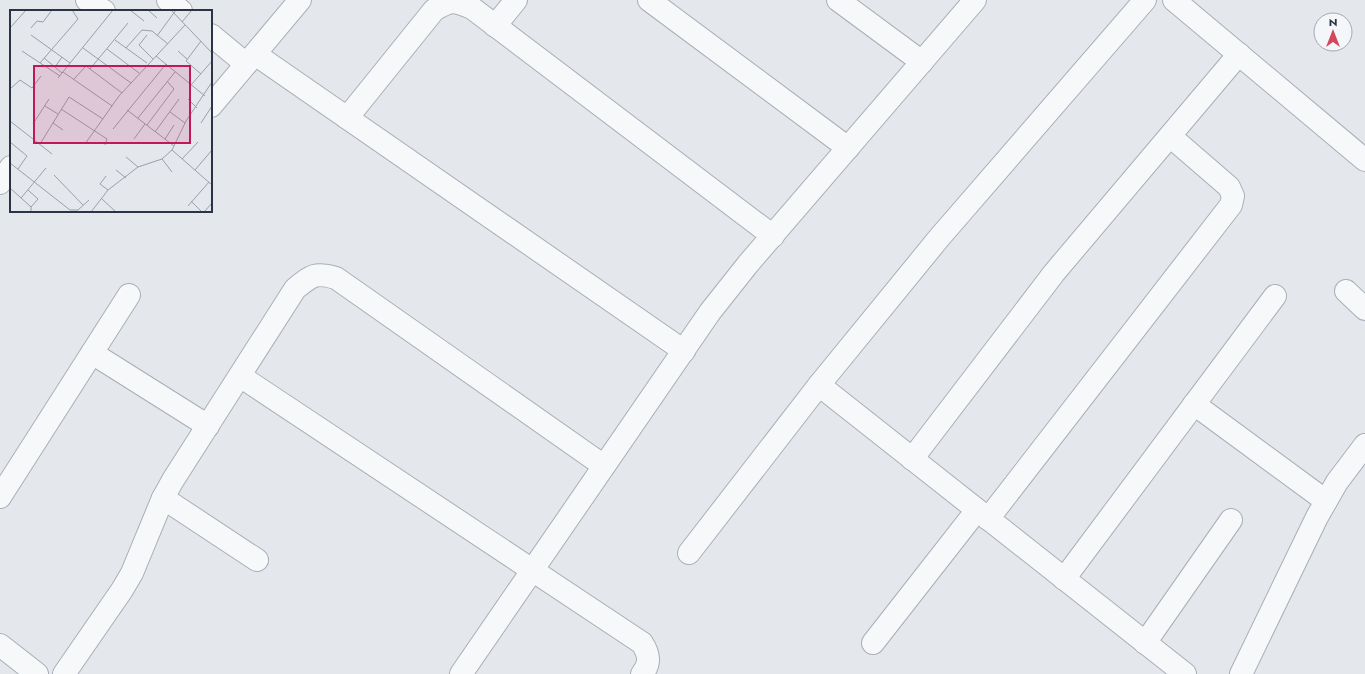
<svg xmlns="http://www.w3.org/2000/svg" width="1365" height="674" font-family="Jost,sans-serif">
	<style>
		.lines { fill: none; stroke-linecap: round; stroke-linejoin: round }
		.minor-casing { stroke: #a9aeb7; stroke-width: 24 }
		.minor { stroke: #f7f8fa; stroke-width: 22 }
		.inset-road { fill: none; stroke: #9a9fa9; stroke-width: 1 }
		.view { fill: #c2185b; fill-opacity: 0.15; stroke: #c2185b; stroke-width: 2 }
		.inset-edge { fill: none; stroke: #2b3445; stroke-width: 2 }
	</style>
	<rect width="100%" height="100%" fill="#e4e7ec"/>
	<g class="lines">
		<g class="minor-casing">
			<g id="minor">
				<polyline points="87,0 104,11"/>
				<polyline points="168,0 181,11"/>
				<polyline points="649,0 848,148"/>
				<polyline points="838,0 922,62"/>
				<polyline points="1174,0 1365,160"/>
				<polyline points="495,26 516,0"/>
				<polyline points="211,35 246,64"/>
				<polyline points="255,54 684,351"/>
				<polyline points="211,106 300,0"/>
				<path d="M347,118l87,-108c17,-10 19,-10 38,-2l301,228"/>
				<polyline points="0,183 11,167"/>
				<polyline points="1346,291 1365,309"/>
				<polyline points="92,353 208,426"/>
				<path d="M240,376l402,267c7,11 9,20 0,31"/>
				<polyline points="819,385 1185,674"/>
				<polyline points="1194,404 1326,501"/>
				<polyline points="912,459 1054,273 1239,54"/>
				<polyline points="0,497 129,295"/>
				<polyline points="163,498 257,560"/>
				<polyline points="988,519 1231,205 1233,196 1229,187 1170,136"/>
				<polyline points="689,553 819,385 939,238 1145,0"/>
				<polyline points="1064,579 1275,296"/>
				<polyline points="873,643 977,510"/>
				<polyline points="1145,643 1231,520"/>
				<polyline points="0,645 37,674"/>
				<path d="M64,674l58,-84 10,-17 31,-75 10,-18 122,-191c17,-14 20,-17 41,-11l268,188"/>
				<polyline points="461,674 710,312 748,264 975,0"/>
				<polyline points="1241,674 1317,517 1337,482 1365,445"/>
			</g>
		</g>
		<use href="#minor" class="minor"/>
	</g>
	<g transform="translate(10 10)">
		<rect width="202" height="202" fill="#e4e7ec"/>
		<path class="inset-road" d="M120,0l14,11M138,0l9,8M161,0l41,43M172,12l10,-12M0,18l16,-18M21,18l6,-7 6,1 9,-12M21,25l39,28M137,25l-8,10 14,14M147,26l19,-26M105,30l32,23M73,38l48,35M116,38l16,-18 10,1 16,13M97,39l32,24M12,41l38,25M168,41l9,8M146,46l49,40M34,48l18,15M30,53l38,-44 -6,-9M45,57l7,-10M80,59l38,-46M53,62l49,34M191,64l-15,-13 15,-20M48,68l55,-68M64,69l12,-13 36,27M181,75l21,-24M0,79l10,-9 12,8 9,-12M178,89l9,9M35,96l13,8M51,99l46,30 -2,6M117,100l47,36M160,102l15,11M128,108l37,-46M0,111l42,33M43,113l10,7M191,113l11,-17M23,114l16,-25M137,115l27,-36 -7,-8M103,119l53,-65M145,122l24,-33M124,129l11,-15M155,129l9,-14M0,132l17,14 -9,13M30,134l29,-47 34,22M75,134l34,-48 66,-71M162,140l40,35M116,147l12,10M152,149l10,13M172,149l16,-17M0,153l60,47h8l11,-10M106,160l10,8M185,160l17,-20M44,165l29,30M96,166l-6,8 8,6M0,178l21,19v5M18,180l10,9 -7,8M11,188l25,-30M92,189l14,13M181,191l11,11M178,196l21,-24M81,202l17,-22 30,-23 24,-8 10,-9 14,-29 26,-39M194,202l8,-9"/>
		<path class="view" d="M24,56h156v77h-156z"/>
		<rect width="202" height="202" class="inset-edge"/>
	</g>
	<g transform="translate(1333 32)"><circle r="19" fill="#f4f6f9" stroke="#a4a8b1"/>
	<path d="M0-3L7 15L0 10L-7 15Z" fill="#d1495b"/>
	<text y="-6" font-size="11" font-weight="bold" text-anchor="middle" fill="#2b3445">N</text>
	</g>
</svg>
